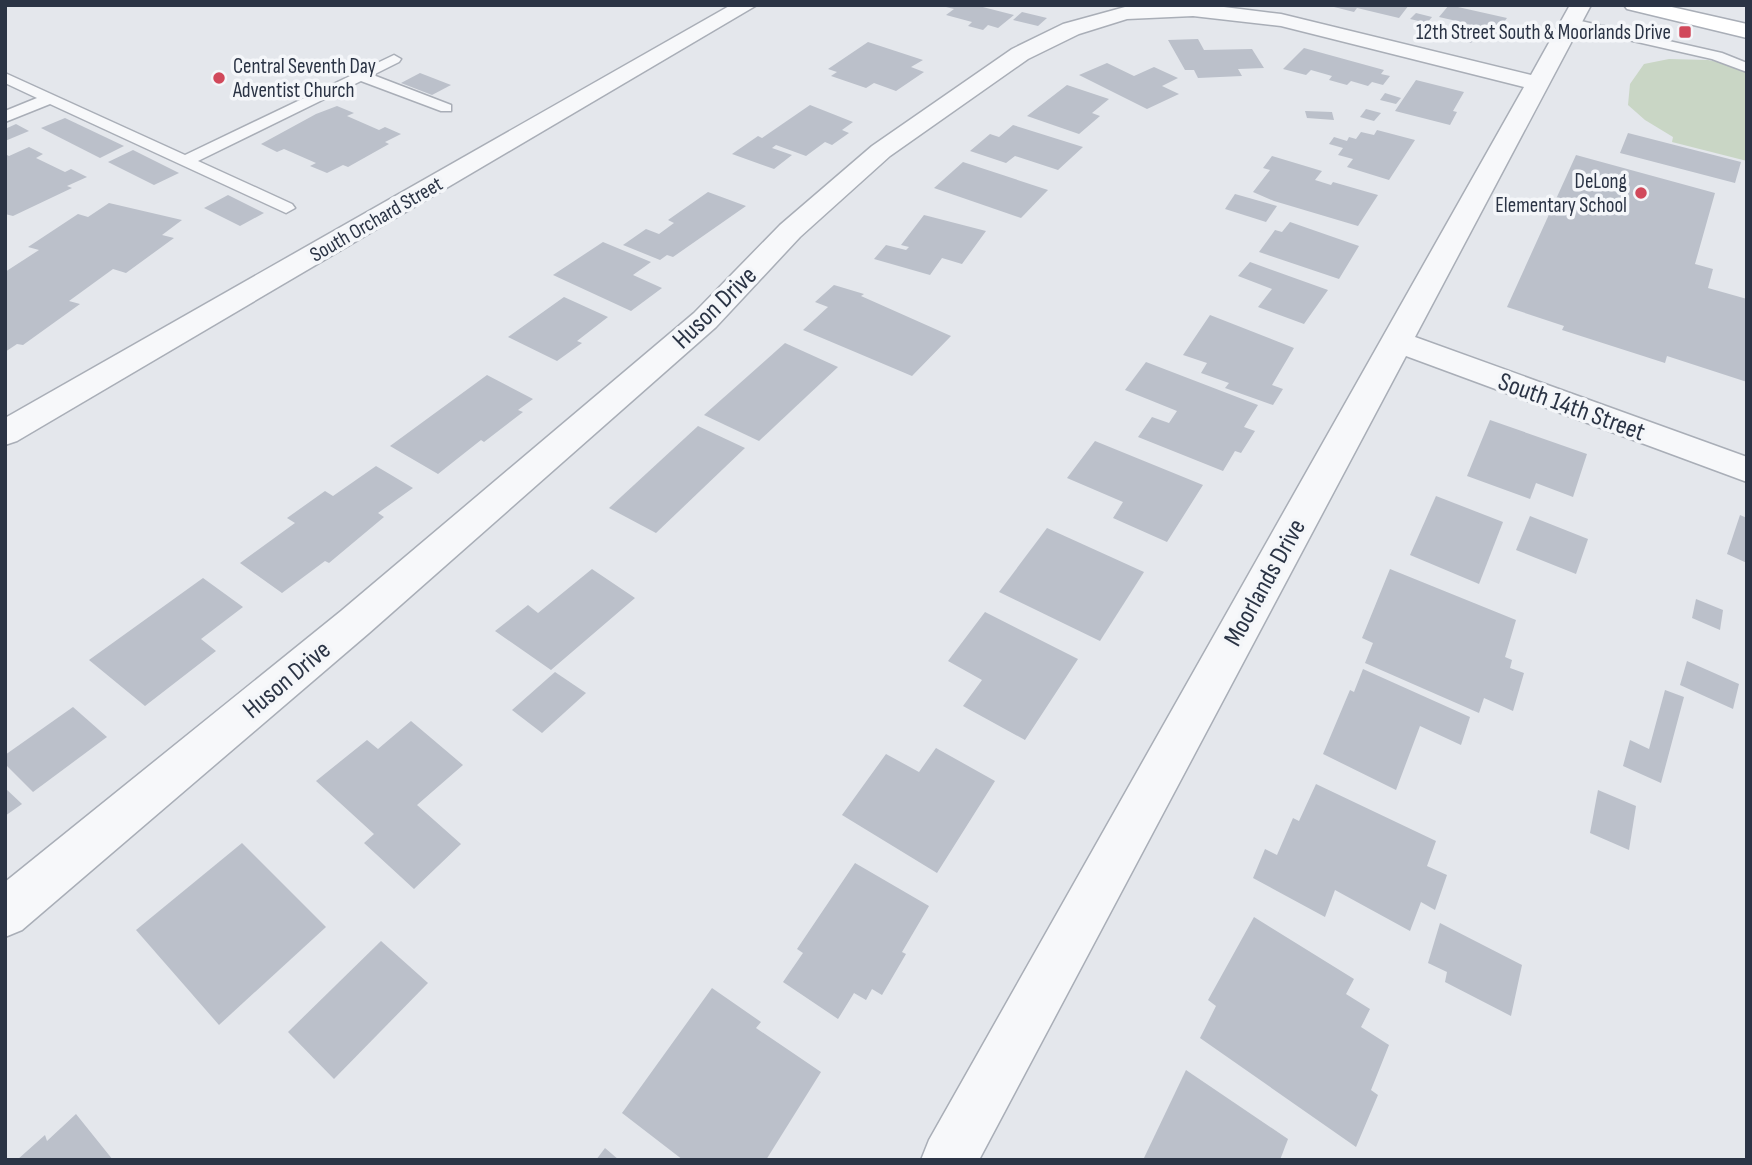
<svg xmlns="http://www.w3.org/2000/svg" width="1752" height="1165" font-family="'Sofia Sans Condensed',sans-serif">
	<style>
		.green { fill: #c9d6c5 }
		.building { fill: #bbc0ca }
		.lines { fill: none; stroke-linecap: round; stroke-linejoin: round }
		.service-casing { stroke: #a9aeb7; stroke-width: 3 }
		.minor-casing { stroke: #a9aeb7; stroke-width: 3 }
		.tertiary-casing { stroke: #a9aeb7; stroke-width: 3 }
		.secondary-casing { stroke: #a9aeb7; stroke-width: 3 }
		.service { fill: #f7f8fa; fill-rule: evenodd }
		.minor { fill: #f7f8fa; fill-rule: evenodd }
		.tertiary { fill: #f7f8fa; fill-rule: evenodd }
		.secondary { fill: #fff; fill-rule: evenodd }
		.poi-dot { fill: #d1495b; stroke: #f4f6f9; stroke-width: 2.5 }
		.labels { text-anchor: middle; stroke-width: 7; stroke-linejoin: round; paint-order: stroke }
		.far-poi-label { font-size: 21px; fill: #2b3445; stroke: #f4f6f9; text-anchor: end }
		.far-street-label { font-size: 21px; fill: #2b3445; stroke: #f4f6f9 }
		.street-label { font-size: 26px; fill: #2b3445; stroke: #f4f6f9 }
	</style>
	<rect width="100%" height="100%" fill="#e4e7ec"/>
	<polygon class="green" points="1669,59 1708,60 1747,68 1747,161 1672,142 1673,137 1645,120 1628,105 1630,84 1644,64"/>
	<g class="building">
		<polygon points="949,5 975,5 1014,15 998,28 988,25 983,30 968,26 972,22 946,15 954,9 946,7"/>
		<polygon points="1351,5 1409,5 1399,18 1357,8 1354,12 1330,6"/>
		<polygon points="1449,5 1507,18 1498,30 1503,31 1497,40 1477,35 1471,43 1436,34 1442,26 1456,29 1461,22 1439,17"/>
		<polygon points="1022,12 1047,18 1038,26 1013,20"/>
		<polygon points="1416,13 1432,17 1427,23 1410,19"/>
		<polygon points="1198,39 1204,50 1252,49 1264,68 1238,69 1242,76 1198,78 1194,70 1185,70 1168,40"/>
		<polygon points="868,42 923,60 911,67 924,72 896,91 874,83 866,88 831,76 837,72 828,69"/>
		<polygon points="1304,48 1384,70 1381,74 1390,76 1383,85 1372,82 1368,86 1351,81 1347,85 1329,80 1332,76 1311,70 1306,75 1283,69"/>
		<polygon points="1107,63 1134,76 1154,67 1178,78 1162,86 1179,94 1147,109 1079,75"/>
		<polygon points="420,73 451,85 432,95 401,83"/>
		<polygon points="1416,80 1464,92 1453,111 1457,112 1450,125 1395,111"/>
		<polygon points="1067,85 1109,99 1092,113 1100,116 1079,134 1027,116"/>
		<polygon points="1385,93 1401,98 1396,104 1380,100"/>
		<polygon points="810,105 853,122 842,130 849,133 832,145 825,142 806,156 776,145 772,148 792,155 774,169 732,154 758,136 762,138"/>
		<polygon points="337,106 354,113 347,116 379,130 385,127 401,134 385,142 389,144 348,167 343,165 327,173 310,166 316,163 284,149 277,152 261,144 316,114"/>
		<polygon points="1366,109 1381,113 1374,121 1360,117"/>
		<polygon points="1305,111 1332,112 1334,120 1307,118"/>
		<polygon points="65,118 124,146 100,158 41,128"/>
		<polygon points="16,124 29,131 5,141 5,129"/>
		<polygon points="1013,125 1083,147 1058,170 1015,156 1006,163 970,151 990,134 999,137"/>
		<polygon points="1377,130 1415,140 1389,180 1347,167 1353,159 1338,155 1343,148 1329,144 1334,137 1347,141 1349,137 1356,139 1361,132 1374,135"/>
		<polygon points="1628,133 1741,162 1735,183 1620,153"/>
		<polygon points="29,147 43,154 36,158 65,172 71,169 87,177 67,186 72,188 13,216 5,214 5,154 9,156"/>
		<polygon points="133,150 179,173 154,185 108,162"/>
		<polygon points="1576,155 1715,193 1695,264 1713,269 1708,288 1747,299 1747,382 1667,356 1665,363 1562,330 1564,326 1507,307"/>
		<polygon points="1272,156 1322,171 1315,180 1331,185 1333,182 1378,195 1358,226 1274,201 1253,192 1270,170 1263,168"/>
		<polygon points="963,162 1048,190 1021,218 934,188"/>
		<polygon points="708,192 746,206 673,257 667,255 660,260 623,245 646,229 659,234 674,223 668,220"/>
		<polygon points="1235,194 1277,206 1266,222 1225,209"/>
		<polygon points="228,195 264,213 240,226 204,208"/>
		<polygon points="109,203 182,220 162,235 174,238 126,273 113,269 69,301 80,304 23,345 17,344 5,352 5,272 39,250 28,247 78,214 88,217"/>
		<polygon points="924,215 986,231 962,264 942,258 930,275 874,259 886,245 906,250 909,247 901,245"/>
		<polygon points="1290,222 1359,246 1339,279 1259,252 1275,230 1282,232"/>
		<polygon points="603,242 651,262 633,275 662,288 631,311 553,275"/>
		<polygon points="1250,262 1328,290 1304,324 1258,307 1272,289 1238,276"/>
		<polygon points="834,285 864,294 861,296 951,336 912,376 803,330 828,307 815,302"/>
		<polygon points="564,297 608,317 577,341 582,343 557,361 508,337"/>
		<polygon points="1210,315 1294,348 1272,385 1283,389 1273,405 1225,388 1229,383 1201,373 1207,363 1183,355"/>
		<polygon points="785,343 838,367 759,441 704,415"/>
		<polygon points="1146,362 1258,405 1244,427 1255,431 1241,453 1235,451 1223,471 1138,437 1152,417 1169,423 1177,411 1125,390"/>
		<polygon points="487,375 533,399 518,410 523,412 484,442 481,440 438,474 390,446"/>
		<polygon points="1490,420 1587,454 1573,497 1536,483 1530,499 1467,476"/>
		<polygon points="698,426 745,448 656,533 609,508"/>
		<polygon points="1095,441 1203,485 1167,542 1113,518 1123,502 1067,478"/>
		<polygon points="376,466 413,488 378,513 384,517 329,563 325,561 282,593 240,563 295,523 287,518 325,491 333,496"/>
		<polygon points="1436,496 1503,522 1479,584 1410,555"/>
		<polygon points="1740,515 1747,518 1747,563 1727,554"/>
		<polygon points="1530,516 1588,539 1576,574 1516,550"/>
		<polygon points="1047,528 1144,572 1100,641 999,592"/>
		<polygon points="592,569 635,598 551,670 495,631 528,605 538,613"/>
		<polygon points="1390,569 1516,620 1505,657 1512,660 1510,668 1524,673 1513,711 1484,698 1479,713 1365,663 1373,643 1362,638"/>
		<polygon points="203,578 243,607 201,639 216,651 145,706 89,660"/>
		<polygon points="1696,599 1723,610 1720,630 1692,618"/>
		<polygon points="985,612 1078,659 1025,740 963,706 982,680 948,661"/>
		<polygon points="1687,661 1739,684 1733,709 1680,685"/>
		<polygon points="1363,669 1470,717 1461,745 1420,726 1396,790 1323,754 1350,690 1354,692"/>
		<polygon points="555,672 586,693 542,733 512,710"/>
		<polygon points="1665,690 1684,697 1661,783 1623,766 1630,740 1649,749"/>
		<polygon points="73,707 107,737 33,792 5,764 5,755"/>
		<polygon points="411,721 463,765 417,805 461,844 414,889 364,843 374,834 316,781 367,740 378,749"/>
		<polygon points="936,748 995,781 937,873 842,815 886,754 919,772"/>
		<polygon points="1316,784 1436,841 1427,866 1447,875 1435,910 1421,902 1410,931 1335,890 1325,917 1253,878 1265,849 1277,855 1293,818 1299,821"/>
		<polygon points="5,788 22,804 5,816"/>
		<polygon points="1598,790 1636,806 1629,850 1590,833"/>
		<polygon points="242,843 326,927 219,1025 136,930"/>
		<polygon points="855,863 929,906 902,952 906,954 882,995 872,989 866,1000 854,993 838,1019 783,982 803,953 797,949"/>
		<polygon points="1254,917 1354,979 1346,994 1370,1009 1361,1027 1389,1045 1371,1090 1378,1095 1356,1147 1200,1038 1216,1006 1208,1000"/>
		<polygon points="1440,923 1522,965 1511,1016 1445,982 1447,972 1428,963"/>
		<polygon points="381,941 428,983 334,1079 288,1032"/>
		<polygon points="712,988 761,1022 756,1028 821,1072 766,1160 683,1160 622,1113"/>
		<polygon points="1186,1070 1288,1139 1280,1160 1143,1160"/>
		<polygon points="76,1114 113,1160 17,1160 45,1135 47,1141"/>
		<polygon points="605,1148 619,1160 596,1160"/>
	</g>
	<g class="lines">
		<g class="service-casing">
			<g id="service">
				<polygon points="1572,19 1722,53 1747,63 1747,72 1712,59 1567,26 1565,23"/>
				<polygon points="394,55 401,59 399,62 373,75 451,105 451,111 441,111 361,81 198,161 292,204 295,208 286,213 50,104 5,122 5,111 37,98 5,83 5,73 185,155"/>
			</g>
		</g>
		<g class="minor-casing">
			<polygon id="minor" points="1155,5 1208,5 1281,14 1531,75 1570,5 1591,5 1415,337 1747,457 1747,482 1406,356 979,1160 921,1160 929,1140 1524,87 1281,26 1193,16 1127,19 1079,34 1028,59 890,156 800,237 716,327 369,633 22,930 5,937 5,882 341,611 694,313 780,225 872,146 1012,49 1063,24 1125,7"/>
		</g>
		<g class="tertiary-casing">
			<polygon id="tertiary" points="731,5 757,5 17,441 5,445 5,418"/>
		</g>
		<g class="secondary-casing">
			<polygon id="secondary" points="1624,5 1663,5 1747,24 1747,38 1627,9"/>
		</g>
		<use href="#service" class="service"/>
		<use href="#minor" class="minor"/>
		<use href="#tertiary" class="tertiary"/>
		<use href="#secondary" class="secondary"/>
	</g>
	<g class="poi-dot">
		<rect x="1678" y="25" width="14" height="14" rx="3.5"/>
		<circle cx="219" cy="78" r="7"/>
		<circle cx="1641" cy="193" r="7"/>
	</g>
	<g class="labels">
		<g class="far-poi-label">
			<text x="1671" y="39">12th Street South &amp; Moorlands Drive</text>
			<text x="233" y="73" text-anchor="start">Central Seventh Day<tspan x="233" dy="24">Adventist Church</tspan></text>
			<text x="1627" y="188">DeLong<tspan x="1627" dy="24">Elementary School</tspan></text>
		</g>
		<g class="far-street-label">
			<text transform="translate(376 219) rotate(-30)" y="7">South Orchard Street</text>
		</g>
		<g class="street-label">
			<text transform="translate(714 307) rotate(-44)" y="9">Huson Drive</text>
			<text transform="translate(1572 406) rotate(20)" y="9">South 14th Street</text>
			<text transform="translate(1264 582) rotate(-61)" y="9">Moorlands Drive</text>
			<text transform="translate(286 679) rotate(-40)" y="9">Huson Drive</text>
		</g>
	</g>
	<rect width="1752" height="1165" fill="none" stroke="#2b3445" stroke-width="14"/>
</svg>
